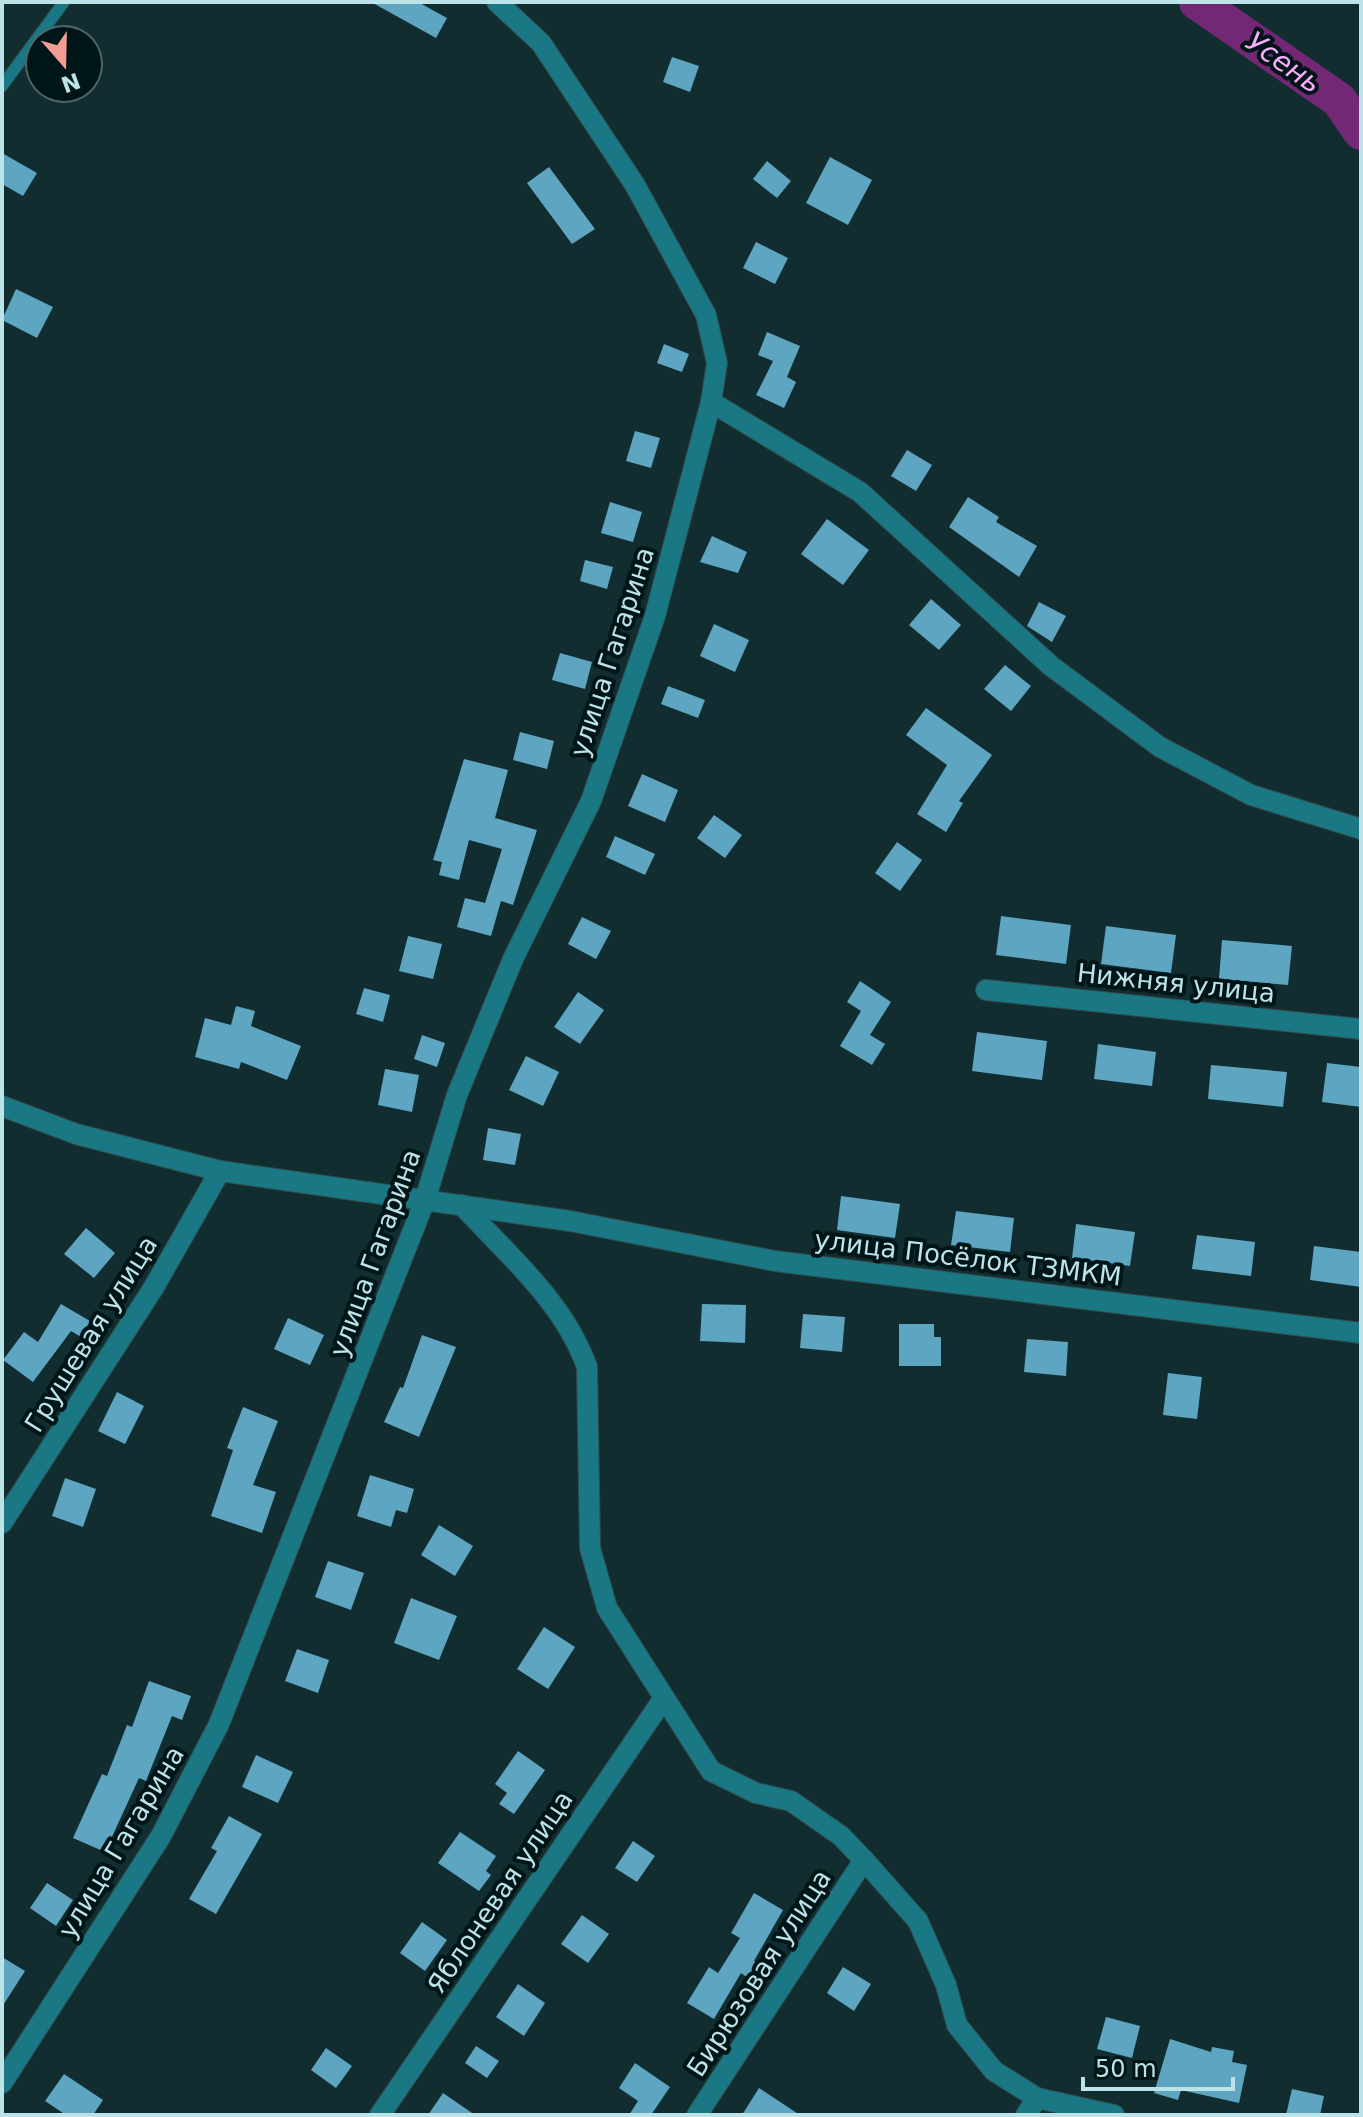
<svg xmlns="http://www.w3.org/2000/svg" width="1363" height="2117" font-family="'DejaVu Sans',sans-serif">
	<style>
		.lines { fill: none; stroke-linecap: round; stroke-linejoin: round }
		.river { stroke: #732875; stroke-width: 36 }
		.building { fill: #5ea5c2 }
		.service-casing { stroke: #314b4e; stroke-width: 13 }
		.minor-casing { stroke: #314b4e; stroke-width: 22 }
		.service { stroke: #197883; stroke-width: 11 }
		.minor { stroke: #197883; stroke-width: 20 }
		.labels { text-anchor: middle; stroke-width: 8; stroke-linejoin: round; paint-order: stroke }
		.street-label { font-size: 26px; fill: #bbe3e8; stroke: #001518 }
		.water-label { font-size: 28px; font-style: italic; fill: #fbabfc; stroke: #001518 }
	</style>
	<rect width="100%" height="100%" fill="#122d30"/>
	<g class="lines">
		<polyline class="river" points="1197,2 1339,100 1361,132"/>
	</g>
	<g class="building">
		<polygon points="371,2 418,2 447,18 436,38"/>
		<polygon points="672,57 699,66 690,92 663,82"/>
		<polygon points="2,153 37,173 23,196 2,184"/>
		<polygon points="830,157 872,180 848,225 806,203"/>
		<polygon points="767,161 791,181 777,198 753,179"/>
		<polygon points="549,167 595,229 572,244 527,183"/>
		<polygon points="756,242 788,258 775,284 743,268"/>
		<polygon points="16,289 53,307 37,338 2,320"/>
		<polygon points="767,332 800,346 787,377 796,382 784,408 756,395 773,361 758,355"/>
		<polygon points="664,344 689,354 682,372 657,363"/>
		<polygon points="635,431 660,438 651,468 626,461"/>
		<polygon points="907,450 932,465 916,491 891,476"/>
		<polygon points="968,497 999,517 996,522 1037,546 1019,577 949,527"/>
		<polygon points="610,502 642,512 633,542 601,533"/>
		<polygon points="827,519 869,550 843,585 801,554"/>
		<polygon points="712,536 747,552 738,573 700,562"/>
		<polygon points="585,560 613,567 607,589 580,581"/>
		<polygon points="931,599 961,625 939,650 909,625"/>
		<polygon points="1039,602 1066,616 1052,642 1027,626"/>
		<polygon points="714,624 749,640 735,672 700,656"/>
		<polygon points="560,653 592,662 585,689 552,680"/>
		<polygon points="1005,665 1031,686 1011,711 984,689"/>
		<polygon points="668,686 705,700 698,718 661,704"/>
		<polygon points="926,708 992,755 959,801 963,803 946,832 917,814 947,765 906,735"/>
		<polygon points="520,732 554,741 547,769 513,760"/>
		<polygon points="464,759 508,770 495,818 537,830 513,905 501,901 491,936 457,927 465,898 485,903 502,849 469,840 459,880 439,875 442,862 433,860"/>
		<polygon points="642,774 678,790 665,822 628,806"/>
		<polygon points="714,815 742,835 725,858 697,838"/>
		<polygon points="615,836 655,854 645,875 606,857"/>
		<polygon points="897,842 922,860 900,891 875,873"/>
		<polygon points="1001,916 1071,925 1066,964 996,955"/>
		<polygon points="582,917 611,931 596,959 568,944"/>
		<polygon points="1106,926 1176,935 1171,973 1101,964"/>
		<polygon points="408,936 442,944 433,979 399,971"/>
		<polygon points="1222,940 1292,946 1288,985 1219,979"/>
		<polygon points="860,981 891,1002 870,1035 885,1044 872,1065 840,1046 861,1011 847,1002"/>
		<polygon points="364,988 390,995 383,1022 356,1014"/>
		<polygon points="578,992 604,1010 580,1044 554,1027"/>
		<polygon points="236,1006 255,1011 251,1026 301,1046 287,1080 241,1062 239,1069 195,1057 205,1018 231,1025"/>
		<polygon points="977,1032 1047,1041 1042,1080 972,1071"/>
		<polygon points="422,1035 445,1043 437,1067 414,1059"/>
		<polygon points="1098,1044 1156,1052 1152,1086 1094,1079"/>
		<polygon points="526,1056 559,1072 543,1106 509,1090"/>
		<polygon points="1327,1063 1361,1067 1361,1107 1322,1102"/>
		<polygon points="1211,1065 1287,1072 1283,1107 1208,1099"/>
		<polygon points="385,1069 419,1075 412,1112 378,1105"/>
		<polygon points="488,1128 521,1134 515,1165 483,1160"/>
		<polygon points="841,1196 900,1204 895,1238 837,1230"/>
		<polygon points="956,1211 1014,1218 1010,1252 951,1245"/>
		<polygon points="1076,1224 1135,1232 1130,1266 1072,1258"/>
		<polygon points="86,1228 115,1253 94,1278 64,1254"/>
		<polygon points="1197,1235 1255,1242 1251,1276 1192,1269"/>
		<polygon points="1314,1246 1361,1252 1361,1287 1310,1280"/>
		<polygon points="61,1304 90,1321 81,1337 71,1331 33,1382 3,1360 24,1332 38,1342"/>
		<polygon points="702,1304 746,1305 745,1343 700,1341"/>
		<polygon points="803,1314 845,1317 842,1352 800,1348"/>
		<polygon points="288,1318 324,1335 310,1365 274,1349"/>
		<polygon points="899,1324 934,1324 934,1337 941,1337 941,1366 899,1366"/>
		<polygon points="422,1335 456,1347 419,1437 384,1422 400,1387 403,1388"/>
		<polygon points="1027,1339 1068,1342 1066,1376 1024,1372"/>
		<polygon points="1168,1373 1202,1377 1197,1419 1163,1415"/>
		<polygon points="117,1392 144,1406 125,1444 98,1431"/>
		<polygon points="243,1407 278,1421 253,1485 276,1492 262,1533 211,1516 233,1450 227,1448"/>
		<polygon points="370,1475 414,1489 407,1513 396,1510 391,1527 357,1516"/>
		<polygon points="65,1478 96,1489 83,1527 52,1516"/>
		<polygon points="439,1525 473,1546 455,1576 421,1555"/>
		<polygon points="328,1561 364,1573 351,1610 315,1597"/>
		<polygon points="411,1598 457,1616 439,1660 394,1643"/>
		<polygon points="544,1627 575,1647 548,1689 517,1669"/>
		<polygon points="297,1649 329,1660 318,1693 285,1681"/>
		<polygon points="149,1681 191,1696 182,1720 172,1716 146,1781 139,1778 105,1852 73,1838 102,1774 107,1776 127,1725 132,1727"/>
		<polygon points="518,1751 545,1770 514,1814 499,1804 507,1793 495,1784"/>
		<polygon points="256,1755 293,1772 278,1803 242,1787"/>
		<polygon points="229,1816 262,1834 216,1914 189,1899 217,1851 211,1848"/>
		<polygon points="460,1832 496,1856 486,1871 491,1875 479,1891 438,1863"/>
		<polygon points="633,1841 655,1856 637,1882 615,1868"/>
		<polygon points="47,1883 73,1900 56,1926 30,1908"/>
		<polygon points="754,1893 783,1910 754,1961 762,1966 752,1981 741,1973 714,2019 687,2003 709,1967 718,1973 740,1938 731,1933"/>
		<polygon points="582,1915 609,1934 588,1963 561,1944"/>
		<polygon points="422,1922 447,1940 425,1971 400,1953"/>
		<polygon points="2,1957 25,1971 2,2007"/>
		<polygon points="843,1967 871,1984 854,2011 827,1993"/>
		<polygon points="518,1984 545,2003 524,2036 496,2017"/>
		<polygon points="1106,2017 1140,2026 1132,2058 1097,2049"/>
		<polygon points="1170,2039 1211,2052 1212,2047 1234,2051 1232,2062 1247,2065 1239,2103 1181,2090 1178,2100 1154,2093"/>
		<polygon points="476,2046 499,2061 487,2078 465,2063"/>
		<polygon points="326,2048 352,2066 336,2088 311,2070"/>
		<polygon points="635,2063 670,2087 651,2115 629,2115 638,2101 619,2088"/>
		<polygon points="64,2074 103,2100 93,2115 66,2115 45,2101"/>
		<polygon points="759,2088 800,2115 742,2115"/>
		<polygon points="1292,2089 1324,2096 1320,2115 1286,2115"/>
		<polygon points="443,2093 475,2115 428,2115"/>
	</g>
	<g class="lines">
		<g class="service-casing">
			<polyline id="service" points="2,86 64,2"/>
		</g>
		<g class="minor-casing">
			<g id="minor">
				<polyline points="711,402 860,492 1051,666 1160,747 1251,795 1361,829"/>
				<polyline points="986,990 1361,1029"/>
				<polyline points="2,1106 76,1134 220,1171 570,1221 775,1261 1361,1333"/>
				<path d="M462,1205c46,50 102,97 125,162l3,181 17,60 104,163 45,22 35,8 50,35 23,24 54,61 28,64 11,40 37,46 43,27 77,17"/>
				<polyline points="2,1523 154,1287 220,1171"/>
				<polyline points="2,2083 161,1836 219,1724 425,1200 457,1095 513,959 591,801 655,616 711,402 717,363 706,315 635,185 541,43 497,2"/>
				<polyline points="380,2115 664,1698"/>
				<polyline points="697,2115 864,1860"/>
				<polyline points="1026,2115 1037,2098"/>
			</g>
		</g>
		<use href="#service" class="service"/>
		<use href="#minor" class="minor"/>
	</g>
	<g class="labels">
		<g class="street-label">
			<text transform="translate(612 652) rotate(-72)" y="9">улица Гагарина</text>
			<text transform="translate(1176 983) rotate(6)" y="9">Нижняя улица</text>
			<text transform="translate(375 1253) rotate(-70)" y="9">улица Гагарина</text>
			<text transform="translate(968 1258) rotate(7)" y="9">улица Посёлок ТЗМКМ</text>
			<text transform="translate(91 1334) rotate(-58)" y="9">Грушевая улица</text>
			<text transform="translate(121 1842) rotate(-59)" y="9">улица Гагарина</text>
			<text transform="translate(500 1892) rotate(-56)" y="9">Яблоневая улица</text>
			<text transform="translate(759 1973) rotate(-57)" y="9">Бирюзовая улица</text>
		</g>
		<g class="water-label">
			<text transform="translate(1284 62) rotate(35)" y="10">Усень</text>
		</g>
	</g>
	<rect width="1363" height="2117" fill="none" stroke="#bbe3e8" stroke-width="8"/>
	<g transform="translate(64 64) rotate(160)"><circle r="38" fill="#001518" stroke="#4b676b" stroke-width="2"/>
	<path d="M0-6L14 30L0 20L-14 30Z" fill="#f59c93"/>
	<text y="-12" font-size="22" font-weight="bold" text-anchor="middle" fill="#bbe3e8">N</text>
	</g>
	<path d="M1083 2077v12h150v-12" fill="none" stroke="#bbe3e8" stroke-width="4"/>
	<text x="1095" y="2077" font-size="24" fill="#bbe3e8" stroke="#001518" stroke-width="6" paint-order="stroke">50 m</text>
</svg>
